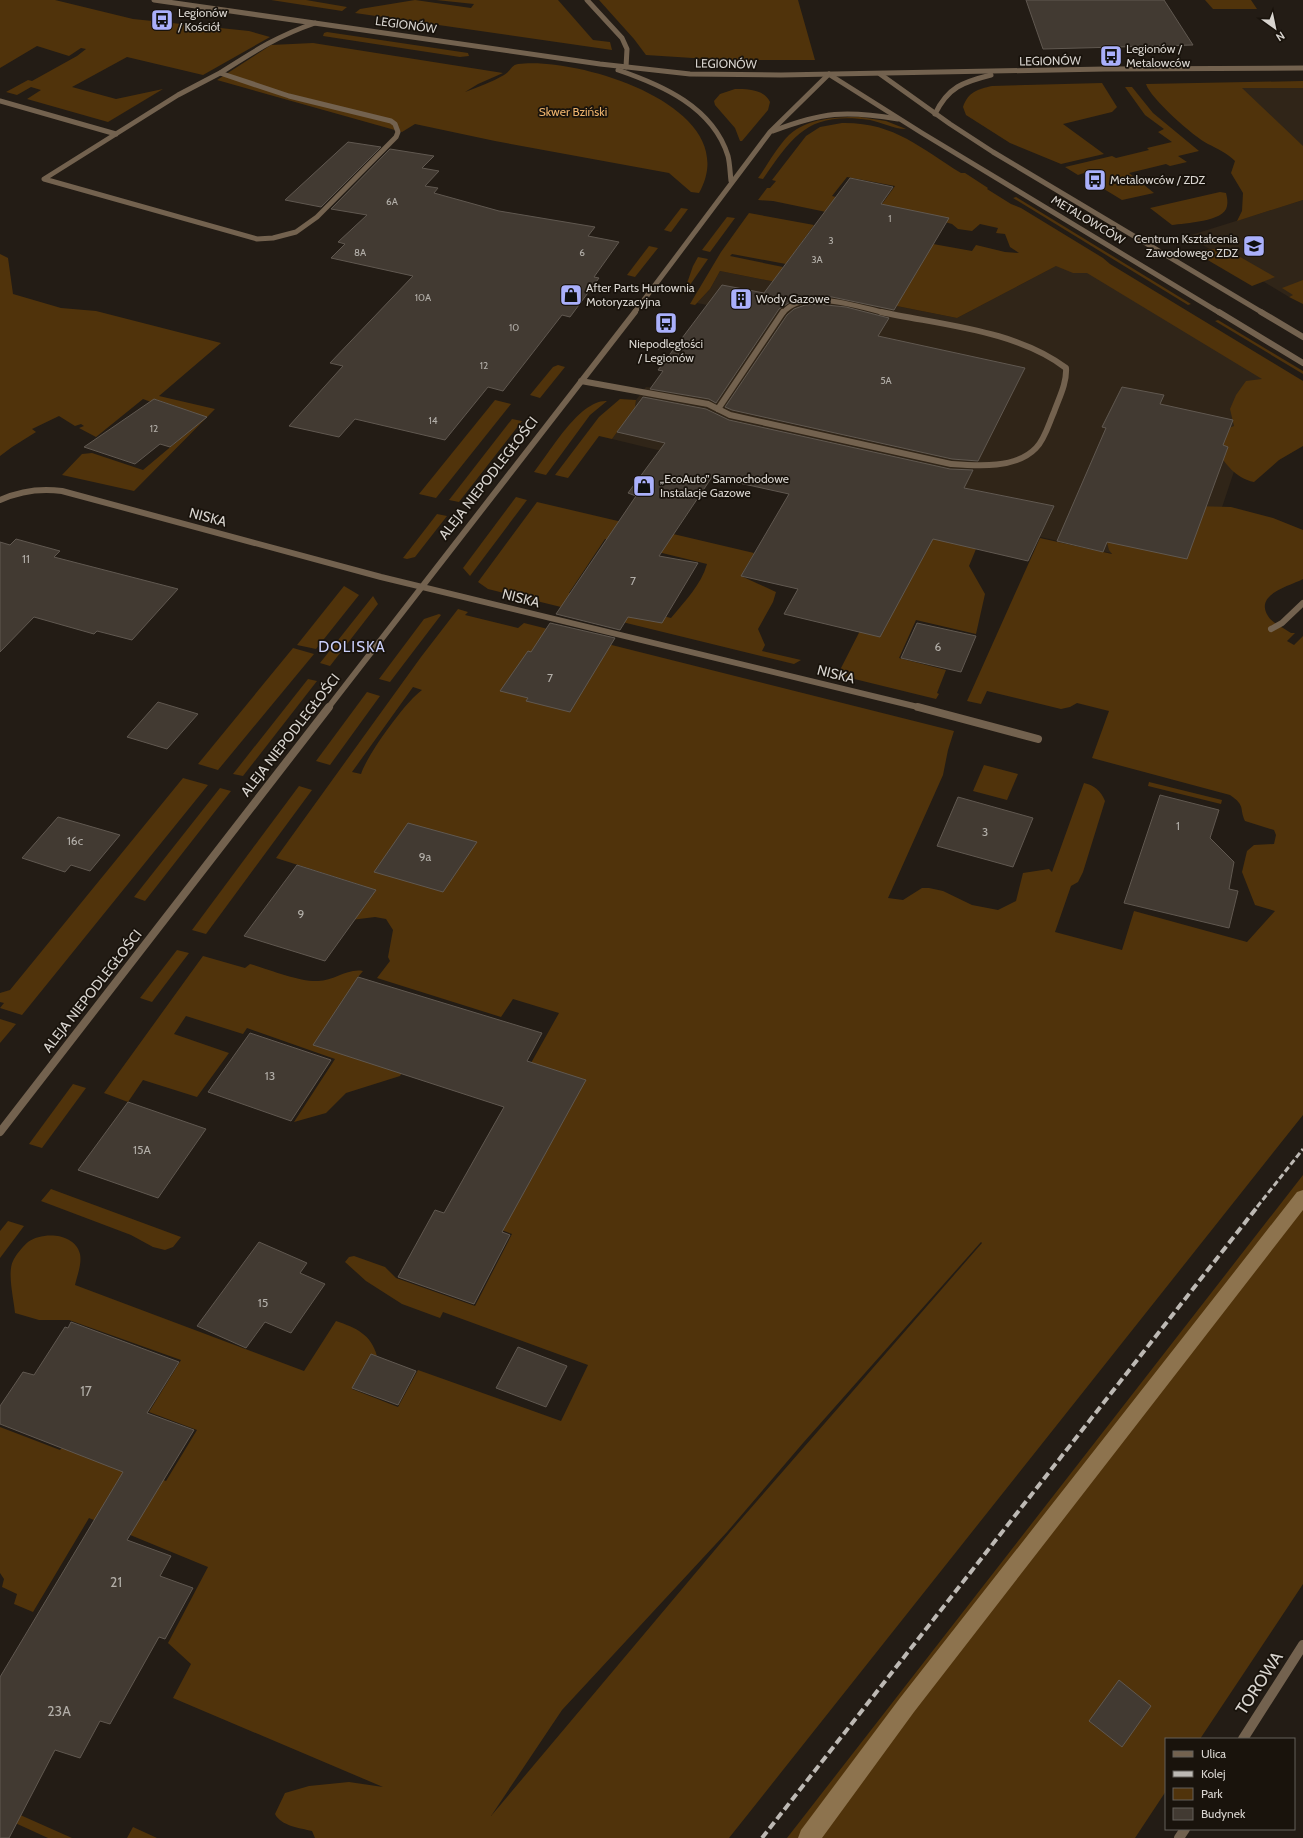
<svg xmlns="http://www.w3.org/2000/svg" width="1303" height="1838" font-family="Cabin,sans-serif">
	<style>
		.built { fill: #302518 }
		.green { fill: #50330b; fill-rule: evenodd }
		.lines { fill: none; stroke-linecap: round; stroke-linejoin: round }
		.stream { fill: #8d734e; fill-rule: evenodd }
		.building { fill: #423a32; stroke: #605850 }
		.service-far1 { stroke: #73624f; stroke-width: 5 }
		.service { stroke: #73624f; stroke-width: 6 }
		.minor-far2 { stroke: #73624f; stroke-width: 6 }
		.minor-far1 { stroke: #73624f; stroke-width: 8 }
		.minor { stroke: #73624f; stroke-width: 10 }
		.tertiary-far2 { stroke: #73624f; stroke-width: 5 }
		.tertiary-far1 { stroke: #73624f; stroke-width: 6 }
		.tertiary { stroke: #73624f; stroke-width: 8 }
		.rail-far1 { stroke: #bdb9b4; stroke-width: 3; stroke-dasharray: 6 3; stroke-linecap: butt }
		.rail { stroke: #bdb9b4; stroke-width: 4; stroke-dasharray: 8 4; stroke-linecap: butt }
		.labels { text-anchor: middle; stroke-width: 3.5; stroke-linejoin: round; paint-order: stroke }
		.far-number-label { font-size: 10px; fill: #b2aea8 }
		.far-poi-label { font-size: 12px; fill: #d8d4cf; stroke: #19130c; text-anchor: start }
		.far-street-label { font-size: 12px; fill: #d8d4cf; stroke: #19130c }
		.far-park-label { font-size: 12px; fill: #ecb26c; stroke: #19130c }
		.number-label { font-size: 12px; fill: #b2aea8 }
		.street-label { font-size: 14px; fill: #d8d4cf; stroke: #19130c }
		.near-number-label { font-size: 14px; fill: #b2aea8 }
		.neighbourhood-label { font-size: 15px; letter-spacing: 1px; fill: #cbd0fb; stroke: #19130c }
		.near-street-label { font-size: 17px; fill: #d8d4cf; stroke: #19130c }
	</style>
	<rect width="100%" height="100%" fill="#231c15"/>
	<g class="built">
		<polygon points="1225,86 1303,86 1303,161"/>
		<polygon points="1303,200 1303,291 1289,297 1188,236"/>
		<polygon points="1067,260 1265,379 1200,573 707,462 612,439 635,408 636,400 646,387 657,388 762,316 697,303 710,289 720,271 957,318"/>
	</g>
	<g class="green">
		<polygon points="0,0 55,0 133,19 249,31 270,37 203,75 127,57 72,87 116,99 163,89 108,122 27,99 41,90 31,87 17,95 6,92 28,80 32,81 77,56 86,49 81,48 69,56 37,46 0,68"/>
		<polygon points="271,0 306,0 347,7 342,11"/>
		<polygon points="415,0 471,8 474,4 436,0 558,0 593,40 610,42 612,50 355,13 360,9"/>
		<polygon points="599,0 798,0 815,60 724,60 646,55 634,39"/>
		<polygon points="1205,0 1251,0 1257,9 1213,9"/>
		<polygon points="327,32 468,53 469,56 460,57 323,36 324,33"/>
		<path d="M313,43l190,30 -25,11 -13,8c13,-5 27,-10 39,-17 6,-3 7,-10 14,-11 60,-8 229,43 181,129l-8,-1 -22,-19 -174,-32 -80,-17 -13,8 -185,-52 54,-35z"/>
		<path d="M1303,81v7h-61l61,58v54l-66,21 5,-10 1,-18 -12,-20 4,-12c-8,-8 -17,-12 -27,-17 -14,-7 -58,-46 -62,-60z"/>
		<path d="M1102,83l15,24 -5,5 -49,12 41,30 -43,10 -51,-21 -44,-28 -3,-8c5,-15 15,-18 29,-21z"/>
		<polygon points="1125,87 1132,87 1153,113 1199,151 1178,156 1187,162 1170,166 1166,164 1129,173 1154,193 1122,200 1099,186 1106,184 1087,172 1078,175 1065,167 1112,156 1116,158 1149,150 1147,148 1172,142 1158,132 1164,129 1145,115"/>
		<path d="M735,89c12,0 29,0 35,13l-2,8 -26,31h-2l-5,-13 -20,-23 -1,-4 6,-7z"/>
		<path d="M860,117l26,4 20,8c-8,1 -26,-7 -36,-9 -61,-8 -75,13 -107,59l-5,-1c10,-14 19,-31 31,-43 19,-17 47,-18 71,-18z"/>
		<path d="M842,123c52,-1 78,25 119,50h4l23,15 -1,1 24,15 10,4 82,50 7,6 193,117v65l-24,14 -25,22c-19,-4 -28,-18 -39,-33l1,-16 18,-7 -4,-17 6,-14 10,-14 16,-2 -175,-106h-14l-17,-7 -99,52 -237,-47 -10,18 -13,14 -2,2 -5,-1 31,-52 28,-39 65,12 -28,39 -54,-10 -2,2 53,11 -2,3 152,-26 39,7 4,-6 29,7 14,1 -9,-6 -5,-13 -9,-1 2,-5 -18,-4 -8,7 -14,-2 -6,-5 -70,-20 13,-18 -48,-9 -15,19 4,1 24,22 -87,-18 -15,-1 9,-12h3l6,-7 -4,-1 34,-44 14,-9z"/>
		<path d="M1220,192l6,1c1,4 2,9 1,13 -2,16 -43,17 -55,19l-22,-17z"/>
		<polygon points="1016,197 1191,304 1188,305 1013,198"/>
		<polygon points="681,208 688,209 671,232 664,230"/>
		<polygon points="727,217 735,218 710,252 702,250"/>
		<polygon points="649,246 658,248 635,277 627,275"/>
		<polygon points="1210,249 1228,250 1275,277 1252,286 1194,252"/>
		<polygon points="0,254 8,258 13,294 61,308 96,311 221,343 159,396 215,409 134,491 62,475 82,454 92,453 143,470 180,439 198,414 155,399 151,402 143,399 96,437 79,428 84,426 81,424 75,426 59,416 32,429 36,432 12,447 0,456"/>
		<polygon points="698,257 708,259 683,295 693,266"/>
		<polygon points="1303,280 1303,304 1289,297 1293,295 1282,288"/>
		<polygon points="1218,320 1303,371 1303,374 1215,321"/>
		<polygon points="558,365 565,367 540,398 530,395 553,367"/>
		<polygon points="620,399 636,400 635,408 612,439 599,436 568,478 555,475 599,417"/>
		<polygon points="495,400 511,404 436,498 419,494"/>
		<path d="M607,401l-17,14 -44,60 -12,-3c16,-20 46,-73 73,-71z"/>
		<polygon points="512,419 522,421 459,502 449,500"/>
		<polygon points="516,497 527,500 470,576 463,568"/>
		<path d="M537,502l217,51 -13,23 35,16 -3,10 -15,27 7,16 -3,6 39,9 -7,4 -306,-75 -10,-7zM605,539l102,25c-6,21 -22,37 -36,54l-102,-25z"/>
		<path d="M1194,506l37,1 42,11 30,12v49c-13,7 -49,15 -35,37 4,7 16,12 23,17h4l-8,8 7,4 9,-9v479l-574,723h-414l-3,-7c-12,-3 -31,-5 -37,-17l10,-21 24,-7 40,-4 34,5 -210,-89 18,-34 -23,-21 40,-76 -119,-49 -56,94 -19,-8 3,-10 -15,-7 2,-8 -4,-6v-146l60,23 6,-7 100,38 31,-51 -48,-18 32,-52 -112,-40h-30l-24,-7c-1,-13 -8,-40 -2,-52 2,-5 10,-15 15,-19 15,-11 47,-9 52,12 2,10 -3,22 -5,31l229,86 32,-50c20,7 35,13 41,35l-6,-2 -19,35 46,18 20,-37 143,51 27,-56 -145,-53 -3,6 -38,-14 -36,-23 -21,-19 4,-5 5,-1 31,11 11,11 79,28 37,-72 -13,-5 32,-166 28,-50 -46,-14 -12,18 -124,-39 13,-17 -2,-4 5,-27 -7,-11 -11,-2 -24,3 13,-34 -88,-28 145,-201 37,-48 10,3 -3,3 53,13 6,-5 430,108 -6,19 -5,25 -55,123 15,2 19,-12h7l14,3 29,14 26,5 18,-9 7,-28 26,-4 3,3 32,-89c10,2 17,8 21,18l-22,71 -5,10 -7,4 -16,46 67,18 12,-39 113,31 28,-31 -20,-6 -13,-33 5,-21 7,-6 20,-1 2,-9 -2,-5 -29,-9c-6,-13 1,-15 -15,-26l-138,-37 17,-47 -32,-8 -7,4 -9,2 -74,-18 -6,13 -14,-3 73,-163 72,16 -3,-4 -4,-15zM413,687l9,3c-16,11 -55,65 -61,84l-9,-2zM981,1242l1,1 -252,289 -239,284 71,-106 165,-178 76,-89z"/>
		<polygon points="921,511 976,549 969,566 985,594 976,634 916,620 899,658 946,670 937,693 939,694 936,699 830,673 829,667 840,670"/>
		<polygon points="437,514 447,516 415,557 407,559 403,558"/>
		<polygon points="344,586 359,595 316,649 297,645"/>
		<polygon points="373,596 378,604 330,666 320,663"/>
		<polygon points="439,614 441,615 390,682 379,679 424,619"/>
		<polygon points="293,648 314,654 218,770 198,764"/>
		<polygon points="308,679 317,681 243,776 233,774"/>
		<polygon points="367,692 380,696 330,765 316,761"/>
		<polygon points="984,765 1018,774 1007,800 973,791"/>
		<polygon points="183,778 208,785 22,1015 0,1008 4,1003 0,1002 0,993 10,990"/>
		<polygon points="1149,782 1222,800 1221,804 1148,786"/>
		<polygon points="299,786 312,790 206,934 192,930"/>
		<polygon points="220,788 231,791 145,901 134,897"/>
		<polygon points="177,950 189,953 152,1002 140,998"/>
		<path d="M203,956l42,12 5,-4c18,5 50,18 68,17 16,0 29,-13 45,-10l-5,6 72,50 -30,49 -54,17 -20,20 -32,9 41,-63 -88,-31 -4,6 -57,-18 -12,18 55,19 -32,44 -54,-17 -15,22 -24,-9z"/>
		<polygon points="0,1019 16,1024 0,1043"/>
		<polygon points="73,1084 86,1088 42,1148 29,1144"/>
		<polygon points="1303,1175 1303,1584 1200,1739 1166,1739 1166,1791 1135,1838 787,1838"/>
		<polygon points="51,1189 181,1237 173,1247 165,1250 153,1247 131,1235 41,1201"/>
		<polygon points="8,1221 24,1226 0,1258 0,1231"/>
		<polygon points="0,1806 72,1838 48,1838 0,1816"/>
		<polygon points="133,1827 157,1838 158,1838 127,1838"/>
	</g>
	<g class="lines">
		<polygon class="stream" points="1303,1190 1303,1210 914,1712 822,1838 798,1838 801,1830 900,1698 1297,1192"/>
	</g>
	<g class="building">
		<polygon points="1026,0 1164,0 1193,45 1043,49"/>
		<polygon points="348,142 381,147 321,207 285,200"/>
		<polygon points="390,149 434,156 422,168 439,171 425,186 438,188 434,193 499,211 595,227 588,236 619,242 594,277 599,278 570,317 562,315 503,391 488,387 445,440 355,419 339,437 289,426 343,366 330,363 413,276 331,258 345,244 338,242 367,215 331,209"/>
		<polygon points="850,178 893,187 881,204 949,218 894,310 832,297 802,297 790,302 779,309 716,403 709,399 650,389 663,371 658,370 722,285 764,293"/>
		<polygon points="817,304 846,307 889,318 878,336 1025,368 978,461 952,459 732,410 725,407 787,315 794,309 805,305"/>
		<polygon points="1122,387 1164,395 1160,404 1233,420 1223,445 1228,447 1187,559 1107,542 1103,552 1057,541 1106,428 1102,427"/>
		<polygon points="643,397 706,409 729,420 950,469 973,470 964,488 1054,506 1028,561 933,539 880,637 784,614 798,589 741,576 789,494 712,477 659,556 698,563 662,623 628,617 620,630 556,614 636,496 628,493 665,443 617,432"/>
		<polygon points="154,399 207,417 170,447 160,444 135,464 84,447"/>
		<polygon points="16,539 60,551 54,557 178,589 132,640 97,631 94,634 34,617 0,652 0,542 10,545"/>
		<polygon points="550,623 615,638 570,712 526,701 528,698 500,691 528,651 531,652"/>
		<polygon points="917,623 976,636 961,672 901,658"/>
		<polygon points="158,702 198,714 167,749 127,737"/>
		<polygon points="1160,795 1219,810 1210,838 1234,862 1229,889 1238,891 1229,928 1124,903"/>
		<polygon points="958,797 1033,818 1013,867 937,846"/>
		<polygon points="58,817 120,835 90,871 71,865 65,872 22,858"/>
		<polygon points="408,823 477,842 443,892 374,872"/>
		<polygon points="297,865 376,890 325,961 244,936"/>
		<polygon points="358,977 542,1033 527,1061 586,1080 502,1232 510,1235 474,1304 398,1277 435,1210 444,1213 504,1107 313,1045"/>
		<polygon points="250,1033 331,1060 291,1121 208,1092"/>
		<polygon points="128,1102 206,1129 158,1198 78,1170"/>
		<polygon points="259,1242 307,1263 300,1273 325,1284 291,1333 265,1322 246,1348 197,1326"/>
		<polygon points="71,1322 179,1362 147,1413 194,1430 127,1540 171,1556 160,1576 193,1588 165,1639 159,1637 110,1724 100,1721 80,1758 55,1750 9,1838 0,1838 0,1677 123,1472 0,1424 0,1406 23,1372 34,1375 65,1327 68,1328"/>
		<polygon points="518,1347 567,1366 546,1407 496,1388"/>
		<polygon points="371,1354 416,1371 398,1405 352,1388"/>
		<polygon points="1119,1680 1151,1706 1122,1747 1089,1721"/>
	</g>
	<g class="lines">
		<g class="service-far1">
			<polyline points="587,0 622,38 627,49 626,67"/>
			<polygon points="220,73 289,96 391,121 395,124 398,132 396,137 317,217 296,232 273,238 257,239 44,179 178,95"/>
			<path d="M220,73c33,-21 57,-37 95,-50"/>
			<polyline points="0,101 116,134"/>
			<path d="M783,313c20,-26 76,-6 103,0"/>
		</g>
		<g class="service">
			<polyline points="581,381 708,404 718,409"/>
			<path d="M718,409l12,6 221,49c27,2 65,5 85,-16 9,-9 13,-25 18,-36 5,-14 13,-29 12,-44 -50,-38 -125,-43 -185,-56"/>
			<polyline points="718,409 783,312"/>
		</g>
		<g class="minor-far2">
			<path d="M0,500c20,-9 40,-12 62,-9l319,86 541,131"/>
			<polyline points="1271,629 1282,623 1303,603"/>
		</g>
		<polyline class="minor-far1" points="918,707 1038,739"/>
		<g class="minor">
			<polyline points="1243,1739 1303,1645"/>
			<polyline points="1179,1838 1185,1829"/>
		</g>
		<g class="tertiary-far2">
			<polyline points="154,0 600,64 690,74 781,75 1105,69 1303,68"/>
			<path d="M618,70c44,15 95,37 110,86 2,8 2,17 3,25"/>
			<polyline points="880,74 950,124 993,152 1263,313"/>
			<polyline points="830,75 922,133 1220,313"/>
			<path d="M935,114c13,-27 28,-32 56,-39"/>
			<path d="M773,131c50,-19 72,-21 125,-12"/>
			<polyline points="634,313 770,132 829,74"/>
		</g>
		<g class="tertiary-far1">
			<polyline points="1219,312 1303,363"/>
			<polyline points="1261,312 1303,337"/>
			<polyline points="328,708 635,312"/>
		</g>
		<polyline class="tertiary" points="0,1132 329,707"/>
		<polyline class="rail-far1" points="1257,1207 1303,1149"/>
		<polyline class="rail" points="762,1838 1258,1206"/>
	</g>
	<defs>
		<g id="bus-square" transform="scale(1.15)"><rect x="-9" y="-9" width="18" height="18" rx="4" fill="#aab0fb" stroke="#19130c"/><path d="M-5-6H5V4H4V6H2V4H-2V6H-4V4H-5ZM-3.5-4V0h7V-4ZM-3.5 1.2v1.5H-2V1.2ZM2 1.2v1.5H3.5V1.2Z" fill="#111"/></g>
		<g id="school-square" transform="scale(1.15)"><rect x="-9" y="-9" width="18" height="18" rx="4" fill="#aab0fb" stroke="#19130c"/><path d="M0-5L7-2L0 1L-7-2ZM-4 1L0 2.5L4 1V4Q0 6-4 4Z" fill="#111"/></g>
		<g id="shop-square" transform="scale(1.15)"><rect x="-9" y="-9" width="18" height="18" rx="4" fill="#aab0fb" stroke="#19130c"/><path d="M-5-2.5h2.3a2.7 3.5 0 0 1 5.4 0H5L5.5 6h-11ZM-1.5-2.5h3a1.5 2.3 0 0 0-3 0Z" fill="#111"/></g>
		<g id="building-square" transform="scale(1.15)"><rect x="-9" y="-9" width="18" height="18" rx="4" fill="#aab0fb" stroke="#19130c"/><path d="M-4-6H4V6H1V3H-1V6H-4ZM-2.5-4.3h1.7v1.8h-1.7ZM.8-4.3h1.7v1.8H.8ZM-2.5-1h1.7V.8h-1.7ZM.8-1h1.7V.8H.8Z" fill="#111"/></g>
	</defs>
	<g fill-rule="evenodd">
		<use href="#bus-square" x="162" y="20"/>
		<use href="#bus-square" x="1111" y="56"/>
		<use href="#bus-square" x="1095" y="180"/>
		<use href="#school-square" x="1254" y="246"/>
		<use href="#shop-square" x="571" y="295"/>
		<use href="#building-square" x="741" y="299"/>
		<use href="#bus-square" x="666" y="323"/>
		<use href="#shop-square" x="644" y="486"/>
	</g>
	<g class="labels">
		<g class="far-number-label">
			<text x="392" y="205">6A</text>
			<text x="890" y="222">1</text>
			<text x="831" y="244">3</text>
			<text x="360" y="256">8A</text>
			<text x="582" y="256">6</text>
			<text x="817" y="263">3A</text>
			<text x="423" y="301">10A</text>
			<text x="514" y="331">10</text>
			<text x="484" y="369">12</text>
			<text x="886" y="384">5A</text>
			<text x="433" y="424">14</text>
			<text x="154" y="432">12</text>
		</g>
		<g class="far-poi-label">
			<text x="178" y="17">Legionów<tspan x="178" dy="14">/ Kościół</tspan></text>
			<text x="1126" y="53">Legionów /<tspan x="1126" dy="14">Metalowców</tspan></text>
			<text x="1110" y="184">Metalowców / ZDZ</text>
			<text x="1238" y="243" text-anchor="end">Centrum Kształcenia<tspan x="1238" dy="14">Zawodowego ZDZ</tspan></text>
			<text x="586" y="292">After Parts Hurtownia<tspan x="586" dy="14">Motoryzacyjna</tspan></text>
			<text x="756" y="303">Wody Gazowe</text>
			<text x="666" y="348" text-anchor="middle">Niepodległości<tspan x="666" dy="14">/ Legionów</tspan></text>
			<text x="660" y="483">„EcoAuto” Samochodowe<tspan x="660" dy="14">Instalacje Gazowe</tspan></text>
		</g>
		<g class="far-street-label">
			<text transform="translate(406 25) rotate(8)" y="4">LEGIONÓW</text>
			<text transform="translate(1050 61) rotate(-1)" y="4">LEGIONÓW</text>
			<text transform="translate(726 64) rotate(1)" y="4">LEGIONÓW</text>
			<text transform="translate(1088 220) rotate(31)" y="4">METALOWCÓW</text>
		</g>
		<g class="far-park-label">
			<text x="573" y="116">Skwer Bziński</text>
		</g>
		<g class="number-label">
			<text x="26" y="563">11</text>
			<text x="633" y="585">7</text>
			<text x="938" y="651">6</text>
			<text x="550" y="682">7</text>
			<text x="1178" y="830">1</text>
			<text x="985" y="836">3</text>
			<text x="75" y="845">16c</text>
			<text x="425" y="861">9a</text>
			<text x="301" y="918">9</text>
			<text x="270" y="1080">13</text>
			<text x="142" y="1154">15A</text>
			<text x="263" y="1307">15</text>
		</g>
		<g class="street-label">
			<text transform="translate(488 478) rotate(-52)" y="5">ALEJA NIEPODLEGŁOŚCI</text>
			<text transform="translate(208 517) rotate(15)" y="5">NISKA</text>
			<text transform="translate(521 598) rotate(14)" y="5">NISKA</text>
			<text transform="translate(836 674) rotate(14)" y="5">NISKA</text>
			<text transform="translate(290 735) rotate(-52)" y="5">ALEJA NIEPODLEGŁOŚCI</text>
			<text transform="translate(92 991) rotate(-52)" y="5">ALEJA NIEPODLEGŁOŚCI</text>
		</g>
		<g class="near-number-label">
			<text x="86" y="1396">17</text>
			<text x="116" y="1587">21</text>
			<text x="59" y="1716">23A</text>
		</g>
		<g class="neighbourhood-label">
			<text x="352" y="652">DOLISKA</text>
		</g>
		<g class="near-street-label">
			<text transform="translate(1259 1683) rotate(-57)" y="6">TOROWA</text>
		</g>
	</g>
	<rect x="1165" y="1738" width="130" height="92" fill="#19130c" stroke="#65605a"/>
	<rect x="1173" y="1751" width="20" height="6" fill="#73624f" stroke="#65605a"/>
	<text x="1201" y="1758" font-size="12" fill="#d8d4cf">Ulica</text>
	<rect x="1173" y="1771" width="20" height="6" fill="#bdb9b4" stroke="#65605a"/>
	<text x="1201" y="1778" font-size="12" fill="#d8d4cf">Kolej</text>
	<rect x="1173" y="1788" width="20" height="12" fill="#50330b" stroke="#65605a"/>
	<text x="1201" y="1798" font-size="12" fill="#d8d4cf">Park</text>
	<rect x="1173" y="1808" width="20" height="12" fill="#423a32" stroke="#65605a"/>
	<text x="1201" y="1818" font-size="12" fill="#d8d4cf">Budynek</text>
	<g transform="translate(1275 28) rotate(147)" stroke="#19130c" stroke-width="3" paint-order="stroke">
	<path d="M0-3L7 15L0 10L-7 15Z" fill="#d8d4cf"/>
	<text y="-6" font-size="11" font-weight="bold" text-anchor="middle" fill="#d8d4cf">N</text>
	</g>
</svg>
